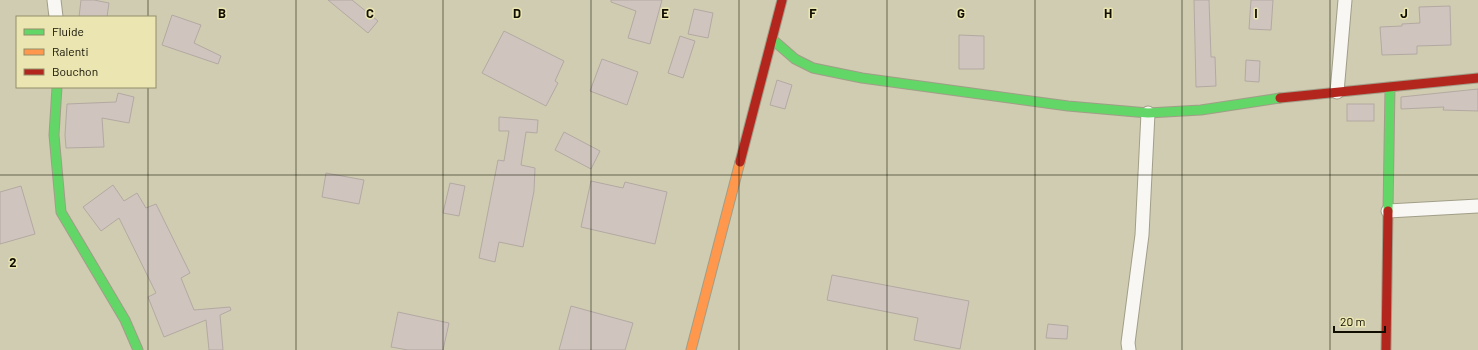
<svg xmlns="http://www.w3.org/2000/svg" width="1478" height="350" font-family="Barlow,sans-serif">
	<style>
		.building { fill: #cfc5be; stroke: #b3a9a2 }
		.lines { fill: none; stroke-linecap: round; stroke-linejoin: round }
		.street-casing { stroke: #a19e88; stroke-width: 15 }
		.fast-casing { stroke: #a19e88; stroke-width: 11 }
		.slow-casing { stroke: #a19e88; stroke-width: 11 }
		.jam-casing { stroke: #a19e88; stroke-width: 11 }
		.street { stroke: #f8f7f3; stroke-width: 13 }
		.fast { stroke: #63d668; stroke-width: 9 }
		.slow { stroke: #ff974d; stroke-width: 9 }
		.jam { stroke: #b3261e; stroke-width: 9 }
		.grid { fill: none; stroke: #100e00; stroke-width: 1; stroke-opacity: 0.55 }
		.grid-label { font-size: 13px; text-anchor: middle; font-weight: bold; fill: #100e00; stroke: #eae5b1; stroke-width: 3; stroke-linejoin: round; paint-order: stroke }
	</style>
	<rect width="100%" height="100%" fill="#d0ccb1"/>
	<g class="building">
		<polygon points="81,0 94,0 109,3 107,17 79,17"/>
		<polygon points="328,0 352,0 378,21 368,33"/>
		<polygon points="611,0 662,0 650,44 628,38 636,11 611,2"/>
		<polygon points="1194,0 1209,0 1211,57 1215,57 1216,86 1196,87"/>
		<polygon points="1251,0 1273,0 1271,30 1249,29"/>
		<polygon points="1450,6 1451,45 1417,46 1417,54 1382,55 1380,27 1402,26 1402,24 1420,23 1419,7"/>
		<polygon points="694,9 713,13 708,38 688,34"/>
		<polygon points="172,15 201,25 194,43 221,56 218,64 162,45"/>
		<polygon points="504,31 564,61 555,81 558,83 546,106 482,73"/>
		<polygon points="959,35 984,36 984,69 959,69"/>
		<polygon points="680,36 695,41 683,78 668,73"/>
		<polygon points="602,59 638,72 627,105 590,91"/>
		<polygon points="1246,60 1260,61 1259,82 1245,81"/>
		<polygon points="777,80 792,85 785,109 770,105"/>
		<polygon points="1478,89 1478,111 1443,110 1444,107 1401,109 1401,97"/>
		<polygon points="118,93 134,97 129,123 102,118 104,147 66,148 65,135 67,104 116,102"/>
		<rect x="1347" y="104" width="27" height="17"/>
		<polygon points="499,117 538,120 537,133 526,132 521,165 535,168 534,191 523,247 499,242 495,262 479,258 498,160 504,161 509,131 499,131"/>
		<polygon points="564,132 600,151 591,169 555,150"/>
		<polygon points="326,173 364,180 359,204 322,197"/>
		<polygon points="591,181 623,188 625,182 667,192 655,244 581,227"/>
		<polygon points="450,183 465,186 459,216 443,213"/>
		<polygon points="113,185 124,201 137,193 146,208 156,204 190,273 181,278 194,310 230,307 231,310 220,315 223,350 209,350 206,320 164,337 148,297 156,293 119,218 101,231 83,207"/>
		<polygon points="21,186 35,234 0,244 0,192"/>
		<polygon points="832,275 969,301 960,349 914,340 918,318 827,300"/>
		<polygon points="571,306 633,323 625,350 559,350"/>
		<polygon points="398,312 449,323 443,350 408,350 391,347"/>
		<polygon points="1048,324 1068,326 1067,339 1046,338"/>
	</g>
	<g class="lines">
		<g class="street-casing">
			<g id="street">
				<polyline points="54,0 56,17"/>
				<polyline points="1337,92 1345,0"/>
				<polyline points="1388,211 1478,206"/>
				<polyline points="1129,350 1128,343 1142,235 1148,113"/>
			</g>
		</g>
		<g class="fast-casing">
			<g id="fast">
				<polyline points="772,39 795,59 813,68 862,78 1068,106 1148,113 1201,110 1280,98"/>
				<polyline points="57,87 54,135 61,212 125,320 138,350"/>
				<polyline points="1388,211 1390,87"/>
			</g>
		</g>
		<g class="slow-casing">
			<polyline id="slow" points="691,350 740,162"/>
		</g>
		<g class="jam-casing">
			<g id="jam">
				<polyline points="1280,98 1478,78"/>
				<polyline points="740,162 782,0"/>
				<polyline points="1386,350 1388,211"/>
			</g>
		</g>
		<use href="#street" class="street"/>
		<use href="#fast" class="fast"/>
		<use href="#slow" class="slow"/>
		<use href="#jam" class="jam"/>
	</g>
	<path class="grid" d="M148,0v17M296,0v350M443,0v350M591,0v350M739,0v350M887,0v350M1035,0v350M1182,0v350M1330,0v350M148,87v263M0,175h1478"/>
	<g class="grid-label">
		<text x="222" y="18">B</text>
		<text x="370" y="18">C</text>
		<text x="517" y="18">D</text>
		<text x="665" y="18">E</text>
		<text x="813" y="18">F</text>
		<text x="961" y="18">G</text>
		<text x="1108" y="18">H</text>
		<text x="1256" y="18">I</text>
		<text x="1404" y="18">J</text>
		<text x="13" y="267">2</text>
	</g>
	<rect x="16" y="16" width="140" height="72" fill="#eae5b1" stroke="#938f6a"/>
	<rect x="24" y="29" width="20" height="6" fill="#63d668" stroke="#938f6a"/>
	<text x="52" y="36" font-size="12" fill="#100e00">Fluide</text>
	<rect x="24" y="49" width="20" height="6" fill="#ff974d" stroke="#938f6a"/>
	<text x="52" y="56" font-size="12" fill="#100e00">Ralenti</text>
	<rect x="24" y="69" width="20" height="6" fill="#b3261e" stroke="#938f6a"/>
	<text x="52" y="76" font-size="12" fill="#100e00">Bouchon</text>
	<path d="M1334 326v6h51v-6" fill="none" stroke="#100e00" stroke-width="2"/>
	<text x="1340" y="326" font-size="12" fill="#100e00" stroke="#eae5b1" stroke-width="3" paint-order="stroke">20 m</text>
</svg>
